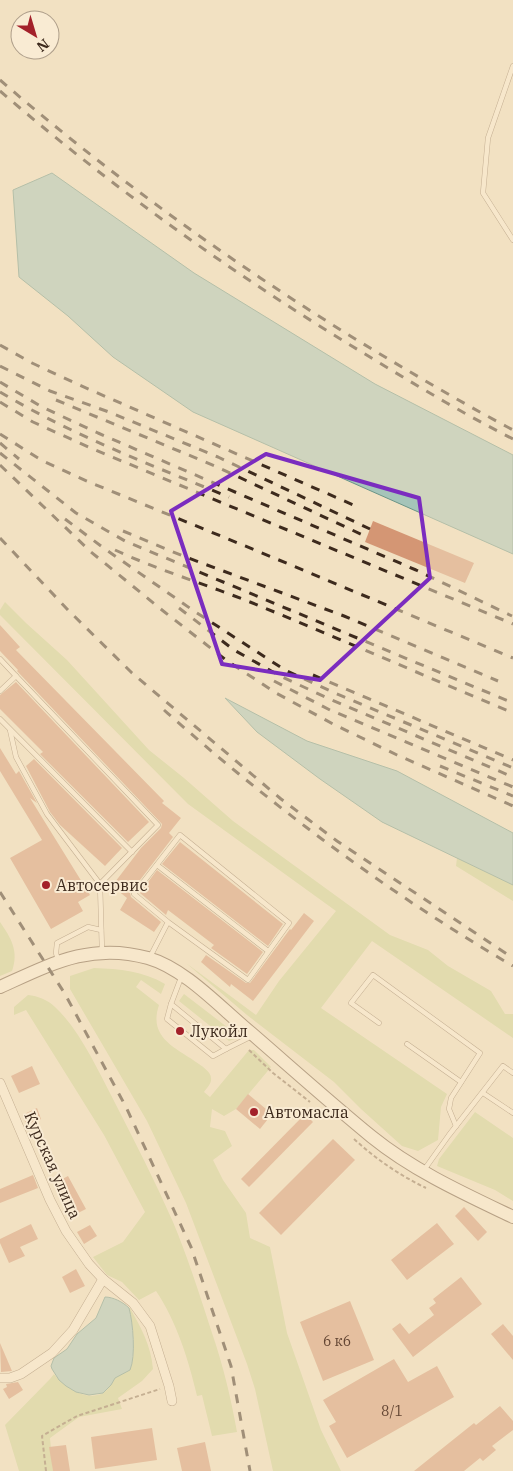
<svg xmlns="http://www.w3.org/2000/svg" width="513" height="1471" font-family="'IBM Plex Serif',serif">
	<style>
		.green { fill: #ced295 }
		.water { fill: #a5c4b9; stroke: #6a9487 }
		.building { fill: #d49674 }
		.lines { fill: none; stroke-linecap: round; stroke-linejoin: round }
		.service-casing { stroke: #8e7157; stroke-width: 5.5 }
		.minor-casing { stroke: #8e7157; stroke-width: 10 }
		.secondary-casing { stroke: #70523a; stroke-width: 14 }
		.path { stroke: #8e7157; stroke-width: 2; stroke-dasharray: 4 2.5; stroke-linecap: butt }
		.service { stroke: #fceed6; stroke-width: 4.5 }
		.minor { stroke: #fceed6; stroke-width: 9 }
		.secondary { stroke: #fceed6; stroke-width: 12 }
		.rail { stroke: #3d2a1d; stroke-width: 3; stroke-dasharray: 9 9; stroke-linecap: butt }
		.marked { fill: none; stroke: #7b2cbf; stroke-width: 4; stroke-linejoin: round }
		.poi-dot { fill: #a3212a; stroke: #f9ebd3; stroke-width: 2 }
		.labels { text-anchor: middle; stroke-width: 4; stroke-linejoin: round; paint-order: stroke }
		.number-label { font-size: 14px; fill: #634533 }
		.poi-label { font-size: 16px; fill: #3d2a1d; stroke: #f9ebd3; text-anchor: start }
		.street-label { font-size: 16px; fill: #3d2a1d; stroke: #f9ebd3 }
	</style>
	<rect width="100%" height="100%" fill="#f2e1c2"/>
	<g class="green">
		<polygon points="5,602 26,623 67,660 149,750 184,778 233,821 390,935 428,950 448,966 491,991 505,1014 513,1014 513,1038 372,941 321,1008 447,1094 441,1107 438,1140 418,1151 402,1146 361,1109 334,1082 247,1015 186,963 256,1015 279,981 336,911 188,804 0,615 0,610"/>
		<polygon points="457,858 513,885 513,901 456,866"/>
		<path d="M0,922c11,16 19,29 12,49l-12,5z"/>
		<path d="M94,968c26,1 49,3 71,16l-4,10 -20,-14 -5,7 23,18c-11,33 16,42 40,59 4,3 12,8 12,14 1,5 -4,10 -7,14l6,5 39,-47h5l17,17 -35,42 -12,7 -12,-7 -2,18 15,4 7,15 -19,14 10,20 23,33 4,25 20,9 17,86 34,97 20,41h-68l-18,-82 -8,-25 -61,-161 -39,-82 -77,-132v-13z"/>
		<polygon points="184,994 240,1037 229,1041 179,1001"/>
		<path d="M28,995c10,1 20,5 27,12 24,22 43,63 58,92 21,41 42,82 60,123 15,36 27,74 39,111 11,32 19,65 25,99l-25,4 -10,-41 -5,1c-8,-35 -21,-76 -41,-105l-17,9 -17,-18 -15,-7 -14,-18 30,-15 22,-30 -41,-77 -78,-125 -12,5v-8z"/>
		<polygon points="475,1112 513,1138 513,1201 495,1190 437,1166 439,1159"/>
		<path d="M129,1308h1c11,20 21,37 23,61l-11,12 -24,17 4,11 -43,8 -29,21 3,33h-34l-14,-46 45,-46 4,-5c10,13 32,28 49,19 7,-4 8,-11 13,-16 3,-3 10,-4 14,-7 7,-16 3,-45 -1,-62z"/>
	</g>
	<g class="water">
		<polygon points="52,173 194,273 375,384 513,455 513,554 193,412 113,357 68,316 19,277 13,190"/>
		<polygon points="225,698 307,741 397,771 513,833 513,885 382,822 320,779 257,732"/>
		<path d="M105,1297c8,0 18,5 24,11 4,15 7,48 1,62l-15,8 -4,7 -8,8 -14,2 -13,-3 -10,-6 -7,-6 -7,-11 -1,-3 3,-8 13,-9 10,-15 19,-16z"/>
	</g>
	<g class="building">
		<polygon points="373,521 474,563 465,583 365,542"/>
		<polygon points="0,625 20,647 16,650 164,801 162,803 181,818 169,833 173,837 130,893 131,897 161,922 154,932 120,910 127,898 112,886 141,848 161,828 162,824 17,671 18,670 0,651"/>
		<polygon points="16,682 149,822 128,842 40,754 43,752 0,709 0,695"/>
		<polygon points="0,748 16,774 19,771 37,803 30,798 90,895 78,902 83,911 51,929 10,858 42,840 0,771"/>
		<polygon points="34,759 122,848 105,866 60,825 50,812 26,766"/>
		<polygon points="180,842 283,924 268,946 162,864"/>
		<polygon points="157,870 263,952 247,974 211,948 214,945 168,910 166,915 140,893"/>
		<polygon points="304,913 314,921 253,1001 231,984 230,987 201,962 206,955 246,983 250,983 290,929 291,930"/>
		<polygon points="32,1066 40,1084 19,1093 11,1076"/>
		<polygon points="248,1094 272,1114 260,1129 236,1109"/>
		<polygon points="37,1108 41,1119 27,1126 22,1115"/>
		<polygon points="305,1114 313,1122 249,1187 241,1179"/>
		<polygon points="333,1139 355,1160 281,1235 259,1213"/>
		<polygon points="33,1175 38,1188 0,1203 0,1189"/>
		<polygon points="68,1176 86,1209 70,1217 65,1205 66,1204 55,1183"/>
		<polygon points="464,1207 487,1232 478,1241 455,1216"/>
		<polygon points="437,1223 454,1244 407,1280 391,1260"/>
		<polygon points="31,1224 38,1239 20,1247 25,1256 9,1263 0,1243 0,1239"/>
		<polygon points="90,1225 97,1236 84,1244 77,1232"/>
		<polygon points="76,1269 85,1286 70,1293 62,1277"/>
		<polygon points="461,1277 482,1304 413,1357 392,1329 400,1323 409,1334 434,1315 429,1308 436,1303 433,1299"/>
		<polygon points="350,1301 374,1360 323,1381 300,1322"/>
		<polygon points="503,1324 513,1336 513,1360 491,1334"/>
		<polygon points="0,1343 12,1371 1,1372"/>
		<polygon points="394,1359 408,1382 437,1366 454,1397 347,1458 329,1426 336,1422 323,1400"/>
		<polygon points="18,1382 23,1390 9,1399 3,1389 7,1387 6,1384"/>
		<polygon points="500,1406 513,1421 513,1430 492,1446 496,1450 483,1461 480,1458 464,1471 414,1471 474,1423 476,1425"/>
		<polygon points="152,1428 157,1460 95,1469 91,1437"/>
		<polygon points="205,1442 211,1471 182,1471 177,1448"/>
		<polygon points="66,1445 70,1471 53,1471 49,1447"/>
	</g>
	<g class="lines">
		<g class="service-casing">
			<g id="service">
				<polyline points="513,66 488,138 483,193 513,240"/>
				<polyline points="0,659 16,676"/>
				<polyline points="0,691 16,676 158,825 100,884 102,951"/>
				<polyline points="0,719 132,852"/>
				<polyline points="10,730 16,757 47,814 100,884"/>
				<polyline points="157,865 268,951"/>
				<polyline points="150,957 168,922 248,980 289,923 180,835 134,894 168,922"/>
				<polyline points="58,960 56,953 57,943 88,927 101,930"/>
				<polyline points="182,975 171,1004 226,1049 252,1036"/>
				<polyline points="171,1004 167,1019 213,1056 226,1049"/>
				<polyline points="379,1023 351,1003 373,975 480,1053 451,1098 449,1109 456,1126"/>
				<polyline points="407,1044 461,1082"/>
				<polyline points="483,1093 513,1113"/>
				<polyline points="424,1170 449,1135 503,1066 513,1073"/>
			</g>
		</g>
		<g class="minor-casing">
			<g id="minor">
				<polyline points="0,1083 50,1200 66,1231 89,1264 103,1279 133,1303 150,1326 169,1386 172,1401"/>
				<polyline points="0,1378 10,1378 21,1374 52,1353 73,1330 103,1279"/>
			</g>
		</g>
		<g class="secondary-casing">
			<path id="secondary" d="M0,987c51,-23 91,-45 148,-29 35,10 68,45 95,68 43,37 85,75 129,111 42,34 93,57 141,80"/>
		</g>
		<g class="path">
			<polyline points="249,1050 273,1073 310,1102"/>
			<path d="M354,1139c22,20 45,36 72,49"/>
			<polyline points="46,1471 42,1436 77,1416 160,1389"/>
		</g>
		<use href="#service" class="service"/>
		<use href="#minor" class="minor"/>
		<use href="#secondary" class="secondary"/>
		<g class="rail">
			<path d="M0,80c117,101 243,191 375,271 45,27 91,54 138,79"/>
			<path d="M0,91c114,98 236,185 365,263 49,30 97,59 148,85"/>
			<polyline points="0,345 32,363 77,384 358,507"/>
			<polyline points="0,366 50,391 109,412 218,457 370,529"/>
			<polyline points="0,382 42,407 98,433 416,570 512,616"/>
			<path d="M0,392c72,43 151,73 229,105"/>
			<polyline points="56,400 215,466 367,537"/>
			<polyline points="0,402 33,422 93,449 513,624"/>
			<polyline points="0,434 41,460 89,482 255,550 513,658"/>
			<polyline points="0,443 19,459"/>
			<polyline points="0,453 76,513 125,541 513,703"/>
			<polyline points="0,465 91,552 162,610 226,660 276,693 333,724 397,755 513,806"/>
			<polyline points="65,519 105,549 194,611 285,670 335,693 513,768"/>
			<polyline points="123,531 183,556 344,616 498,681"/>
			<polyline points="0,538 68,610 132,673 281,799 337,841 513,958"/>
			<path d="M115,550c43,20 90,34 135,52 88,36 175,74 263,111"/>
			<polyline points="179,608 234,650 282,677 332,700 513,777"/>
			<polyline points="313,675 513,760"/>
			<polyline points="274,681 330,710 513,787"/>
			<path d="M164,710c108,96 224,183 349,256"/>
			<polyline points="440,766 513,796"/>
			<polyline points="0,892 65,994 126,1107 191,1247 231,1366 250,1471"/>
		</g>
	</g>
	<path d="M0 0H513V1471H0ZM266,454l153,44 11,80 -110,102 -98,-16 -51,-153z" fill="#f2e1c2" fill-opacity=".55" fill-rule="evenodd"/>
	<path class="marked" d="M266,454l153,44 11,80 -110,102 -98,-16 -51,-153z"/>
	<g class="poi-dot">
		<circle cx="46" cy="885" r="5"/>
		<circle cx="180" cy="1031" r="5"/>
		<circle cx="254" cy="1112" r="5"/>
	</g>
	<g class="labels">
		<g class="number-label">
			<text x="337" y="1346">6 к6</text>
			<text x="392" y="1416">8/1</text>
		</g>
		<g class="poi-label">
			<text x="56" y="891">Автосервис</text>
			<text x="190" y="1037">Лукойл</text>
			<text x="264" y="1118">Автомасла</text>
		</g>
		<g class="street-label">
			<text transform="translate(53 1165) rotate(66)" y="6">Курская улица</text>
		</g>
	</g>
	<g transform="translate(35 35) rotate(142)"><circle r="24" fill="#f9ebd3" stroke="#ae9e8a"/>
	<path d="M0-4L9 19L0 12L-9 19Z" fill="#a3212a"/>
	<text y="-8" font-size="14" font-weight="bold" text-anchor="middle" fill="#3d2a1d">N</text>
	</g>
</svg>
